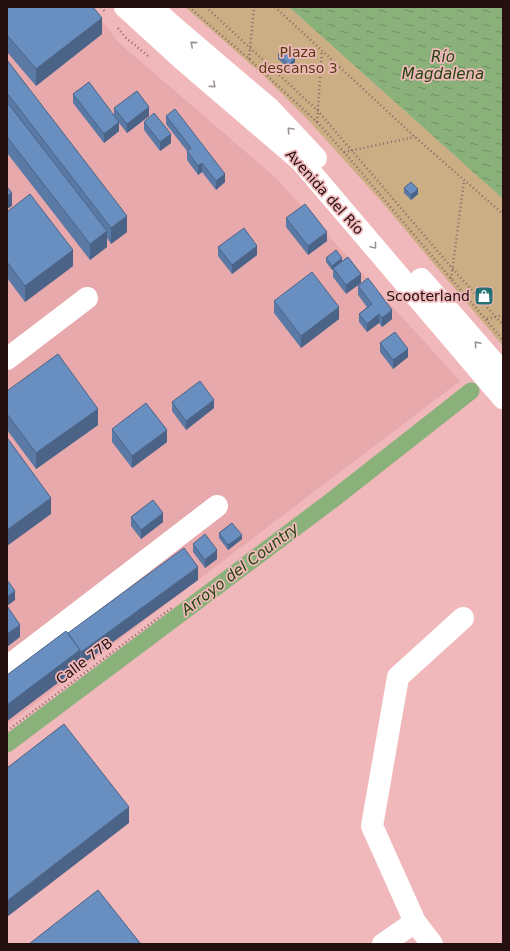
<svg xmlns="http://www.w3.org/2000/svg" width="510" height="951" font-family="'DejaVu Sans',sans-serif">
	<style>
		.built { fill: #e8a9ac }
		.park { fill: #ccae84 }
		.water { fill: url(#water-ripples) }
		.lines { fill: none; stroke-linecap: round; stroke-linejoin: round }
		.canal { stroke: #8bb17b; stroke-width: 17 }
		.path { stroke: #8e6769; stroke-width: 2.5; stroke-dasharray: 1 3; stroke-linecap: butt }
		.minor { stroke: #fff; stroke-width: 22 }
		.major { stroke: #fff; stroke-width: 22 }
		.wall { fill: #5a7aa5 }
		.shaded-wall { fill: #4a6386 }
		.building { fill: #698ec0; stroke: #4a6386 }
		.oneway { stroke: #9c9394 }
		.labels { text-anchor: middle; stroke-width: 3.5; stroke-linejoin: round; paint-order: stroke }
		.park-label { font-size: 14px; fill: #573c0f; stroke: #f0b8ba }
		.street-label { font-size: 14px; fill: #241011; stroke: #f0b8ba }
		.poi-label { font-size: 14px; fill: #241011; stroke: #f0b8ba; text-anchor: end }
		.water-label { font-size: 15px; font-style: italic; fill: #20440c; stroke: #f0b8ba }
	</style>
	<defs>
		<pattern id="water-ripples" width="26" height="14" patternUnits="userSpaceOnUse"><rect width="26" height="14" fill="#8bb17b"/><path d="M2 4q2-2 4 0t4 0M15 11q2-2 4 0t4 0" fill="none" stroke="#718f63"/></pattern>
	</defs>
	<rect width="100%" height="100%" fill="#f0b8ba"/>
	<polygon class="built" points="7,7 92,7 118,42 276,178 460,381 7,725"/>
	<polygon class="park" points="185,7 289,7 503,199 503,346 381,201 309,121 264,76"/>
	<polygon class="water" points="289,7 503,7 503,199"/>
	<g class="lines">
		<polyline class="canal" points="7,744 331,501 471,391"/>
		<g class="path">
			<polyline points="101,7 106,13"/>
			<polyline points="189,7 249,59 317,122 344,152 503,340"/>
			<polyline points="206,7 318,111 452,268 503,325"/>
			<polyline points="275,7 415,137 503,214"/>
			<polyline points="118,28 125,37 148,56"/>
			<polyline points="249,59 254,7"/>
			<polyline points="317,122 322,51"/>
			<polyline points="344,152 415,137"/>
			<polyline points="451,279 464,181"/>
			<polyline points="487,319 503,315"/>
			<polyline points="7,731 173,607"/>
		</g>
		<g class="minor">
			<polyline points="7,359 87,298"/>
			<polyline points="7,667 217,506"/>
			<polyline points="415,922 372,826 398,677 463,618"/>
			<polyline points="383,944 415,922 432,944"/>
		</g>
		<g class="major">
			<polyline points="125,7 183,60 301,161 503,398"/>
			<polyline points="152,7 169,23 270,109 316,158"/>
			<polyline points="421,279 503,373"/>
		</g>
	</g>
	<g class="wall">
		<polygon points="7,7 102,34 36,86 7,52"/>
		<polygon points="278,55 295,62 289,69 278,59"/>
		<polygon points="7,60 127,232 111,244 107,238 107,247 90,260 7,153"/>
		<polygon points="73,94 114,116 114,108 149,116 127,133 119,123 119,131 104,143 73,103"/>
		<polygon points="166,116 225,182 216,190 202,172 198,175 187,160 187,151 166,124"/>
		<polygon points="144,122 171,143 160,151 144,130"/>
		<polygon points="404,188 418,194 411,200 404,193"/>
		<polygon points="7,212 73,266 25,302 7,278"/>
		<polygon points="286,218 327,241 308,255 286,227"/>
		<polygon points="218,247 257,255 232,274 218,256"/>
		<polygon points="348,257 346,294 333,277 333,269 332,270 326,262 326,258 342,261"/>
		<polygon points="358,286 392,319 382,327 379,323 367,332 359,322 359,314 367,307 358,295"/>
		<polygon points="274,301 339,319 301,348 274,313"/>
		<polygon points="380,343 408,357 393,369 380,352"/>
		<polygon points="7,391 98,425 36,469 7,430"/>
		<polygon points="172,402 214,408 186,430 172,411"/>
		<polygon points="112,429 167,442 132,468 112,442"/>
		<polygon points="131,517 163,522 141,539 131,526"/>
		<polygon points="219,533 242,539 228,550 219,538"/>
		<polygon points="193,544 217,559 205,568 193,552"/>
		<polygon points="198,580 81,665 80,663 80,666 7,721 7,675 68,633"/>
	</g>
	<g class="shaded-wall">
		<polygon points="102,18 102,34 36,86 36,69"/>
		<polygon points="295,58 295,62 289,69 289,65"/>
		<polygon points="149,107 149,116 127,133 127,124"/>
		<polygon points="119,122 119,131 104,143 104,134"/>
		<polygon points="171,134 171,143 160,151 160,142"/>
		<polygon points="202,163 202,172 198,175 198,166"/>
		<polygon points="225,174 225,182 216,190 216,181"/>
		<polygon points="418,189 418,194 411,200 411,195"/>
		<polygon points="12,193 12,206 7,209 7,196"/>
		<polygon points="127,216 127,232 111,244 111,228"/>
		<polygon points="107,231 107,247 90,260 90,244"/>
		<polygon points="327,232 327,241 308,255 308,246"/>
		<polygon points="257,246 257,255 232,274 232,265"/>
		<polygon points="73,250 73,266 25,302 25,286"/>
		<polygon points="342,258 342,262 332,270 332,266"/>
		<polygon points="361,274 361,283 346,294 346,285"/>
		<polygon points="339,307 339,319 301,348 301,336"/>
		<polygon points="392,310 392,319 382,327 382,318"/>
		<polygon points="379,314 379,323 367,332 367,324"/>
		<polygon points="408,349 408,357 393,369 393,360"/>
		<polygon points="214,400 214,408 186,430 186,421"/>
		<polygon points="98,409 98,425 36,469 36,453"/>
		<polygon points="167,430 167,442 132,468 132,456"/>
		<polygon points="51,498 51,514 7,546 7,530"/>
		<polygon points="163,513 163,522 141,539 141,530"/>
		<polygon points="242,535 242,539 228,550 228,545"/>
		<polygon points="217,550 217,559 205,568 205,560"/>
		<polygon points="198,567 198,580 81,665 81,652"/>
		<polygon points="15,591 15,600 7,606 7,597"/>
		<polygon points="20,625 20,637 7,647 7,634"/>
		<polygon points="80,650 80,666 7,721 7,705"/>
		<polygon points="129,807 129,823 7,917 7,901"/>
	</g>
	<g class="building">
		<polygon points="7,7 93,7 102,18 36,69 7,35"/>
		<polygon points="284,48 295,58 289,65 278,55"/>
		<polygon points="7,60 127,216 111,228 7,93"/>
		<polygon points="89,82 119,122 104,134 73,94"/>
		<polygon points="137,91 149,107 127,124 114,108"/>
		<polygon points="7,102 107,231 90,244 7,137"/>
		<polygon points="175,109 225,174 216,181 202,163 198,166 187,151 191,148 166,116"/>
		<polygon points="154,113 171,134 160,142 144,122"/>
		<polygon points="411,182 418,189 411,195 404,188"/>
		<polygon points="7,187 12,193 7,196"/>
		<polygon points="30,194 73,250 25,286 7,262 7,212"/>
		<polygon points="305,204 327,232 308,246 286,218"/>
		<polygon points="244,228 257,246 232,265 218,247"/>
		<polygon points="336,250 342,258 332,266 326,258"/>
		<polygon points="348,257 361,274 346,285 333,268"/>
		<polygon points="312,272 339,307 301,336 274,301"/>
		<polygon points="368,278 392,310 382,318 379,314 367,324 359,314 372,304 358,286"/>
		<polygon points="395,332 408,349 393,360 380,343"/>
		<polygon points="58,354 98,409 36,453 7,414 7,391"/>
		<polygon points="200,381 214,400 186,421 172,402"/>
		<polygon points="146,403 167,430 132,456 112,429"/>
		<polygon points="8,439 51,498 7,530 7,440"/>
		<polygon points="153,500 163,513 141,530 131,517"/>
		<polygon points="232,523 242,535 228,545 219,533"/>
		<polygon points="205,534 217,550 205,560 193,544"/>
		<polygon points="184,548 198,567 81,652 68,633"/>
		<polygon points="7,580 15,591 7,597"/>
		<polygon points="7,606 20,625 7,634"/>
		<polygon points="66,631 80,650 7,705 7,675"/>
		<polygon points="64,724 129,807 7,901 7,768"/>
		<polygon points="98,890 140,943 138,944 29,944"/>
	</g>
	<defs><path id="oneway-chevron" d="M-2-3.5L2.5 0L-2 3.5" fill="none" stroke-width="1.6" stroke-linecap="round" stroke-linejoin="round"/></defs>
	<g class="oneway">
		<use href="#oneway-chevron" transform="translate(193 44) rotate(-140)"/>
		<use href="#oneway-chevron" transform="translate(213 85) rotate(41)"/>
		<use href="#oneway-chevron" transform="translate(290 130) rotate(-133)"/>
		<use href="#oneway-chevron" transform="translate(374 246) rotate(50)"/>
		<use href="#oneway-chevron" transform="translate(477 344) rotate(-131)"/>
	</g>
	<defs>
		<g id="shop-square" transform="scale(1)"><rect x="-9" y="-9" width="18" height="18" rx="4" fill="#246f70" stroke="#f0b8ba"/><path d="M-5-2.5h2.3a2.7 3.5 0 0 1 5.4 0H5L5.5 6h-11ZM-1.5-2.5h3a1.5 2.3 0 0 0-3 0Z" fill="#fff"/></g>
	</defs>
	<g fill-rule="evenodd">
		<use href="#shop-square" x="484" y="296"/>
	</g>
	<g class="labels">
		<g class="park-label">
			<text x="298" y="57">Plaza<tspan x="298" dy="16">descanso 3</tspan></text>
		</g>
		<g class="street-label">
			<text transform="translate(325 192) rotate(48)" y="5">Avenida del Río</text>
			<text transform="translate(84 661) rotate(-37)" y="5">Calle 77B</text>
		</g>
		<g class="poi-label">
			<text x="470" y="301">Scooterland</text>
		</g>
		<g class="water-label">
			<text x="443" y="62">Río<tspan x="443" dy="17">Magdalena</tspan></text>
			<text transform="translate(240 569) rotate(-37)" y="5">Arroyo del Country</text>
		</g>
	</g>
	<rect width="510" height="951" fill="none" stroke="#241011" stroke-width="16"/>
</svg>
